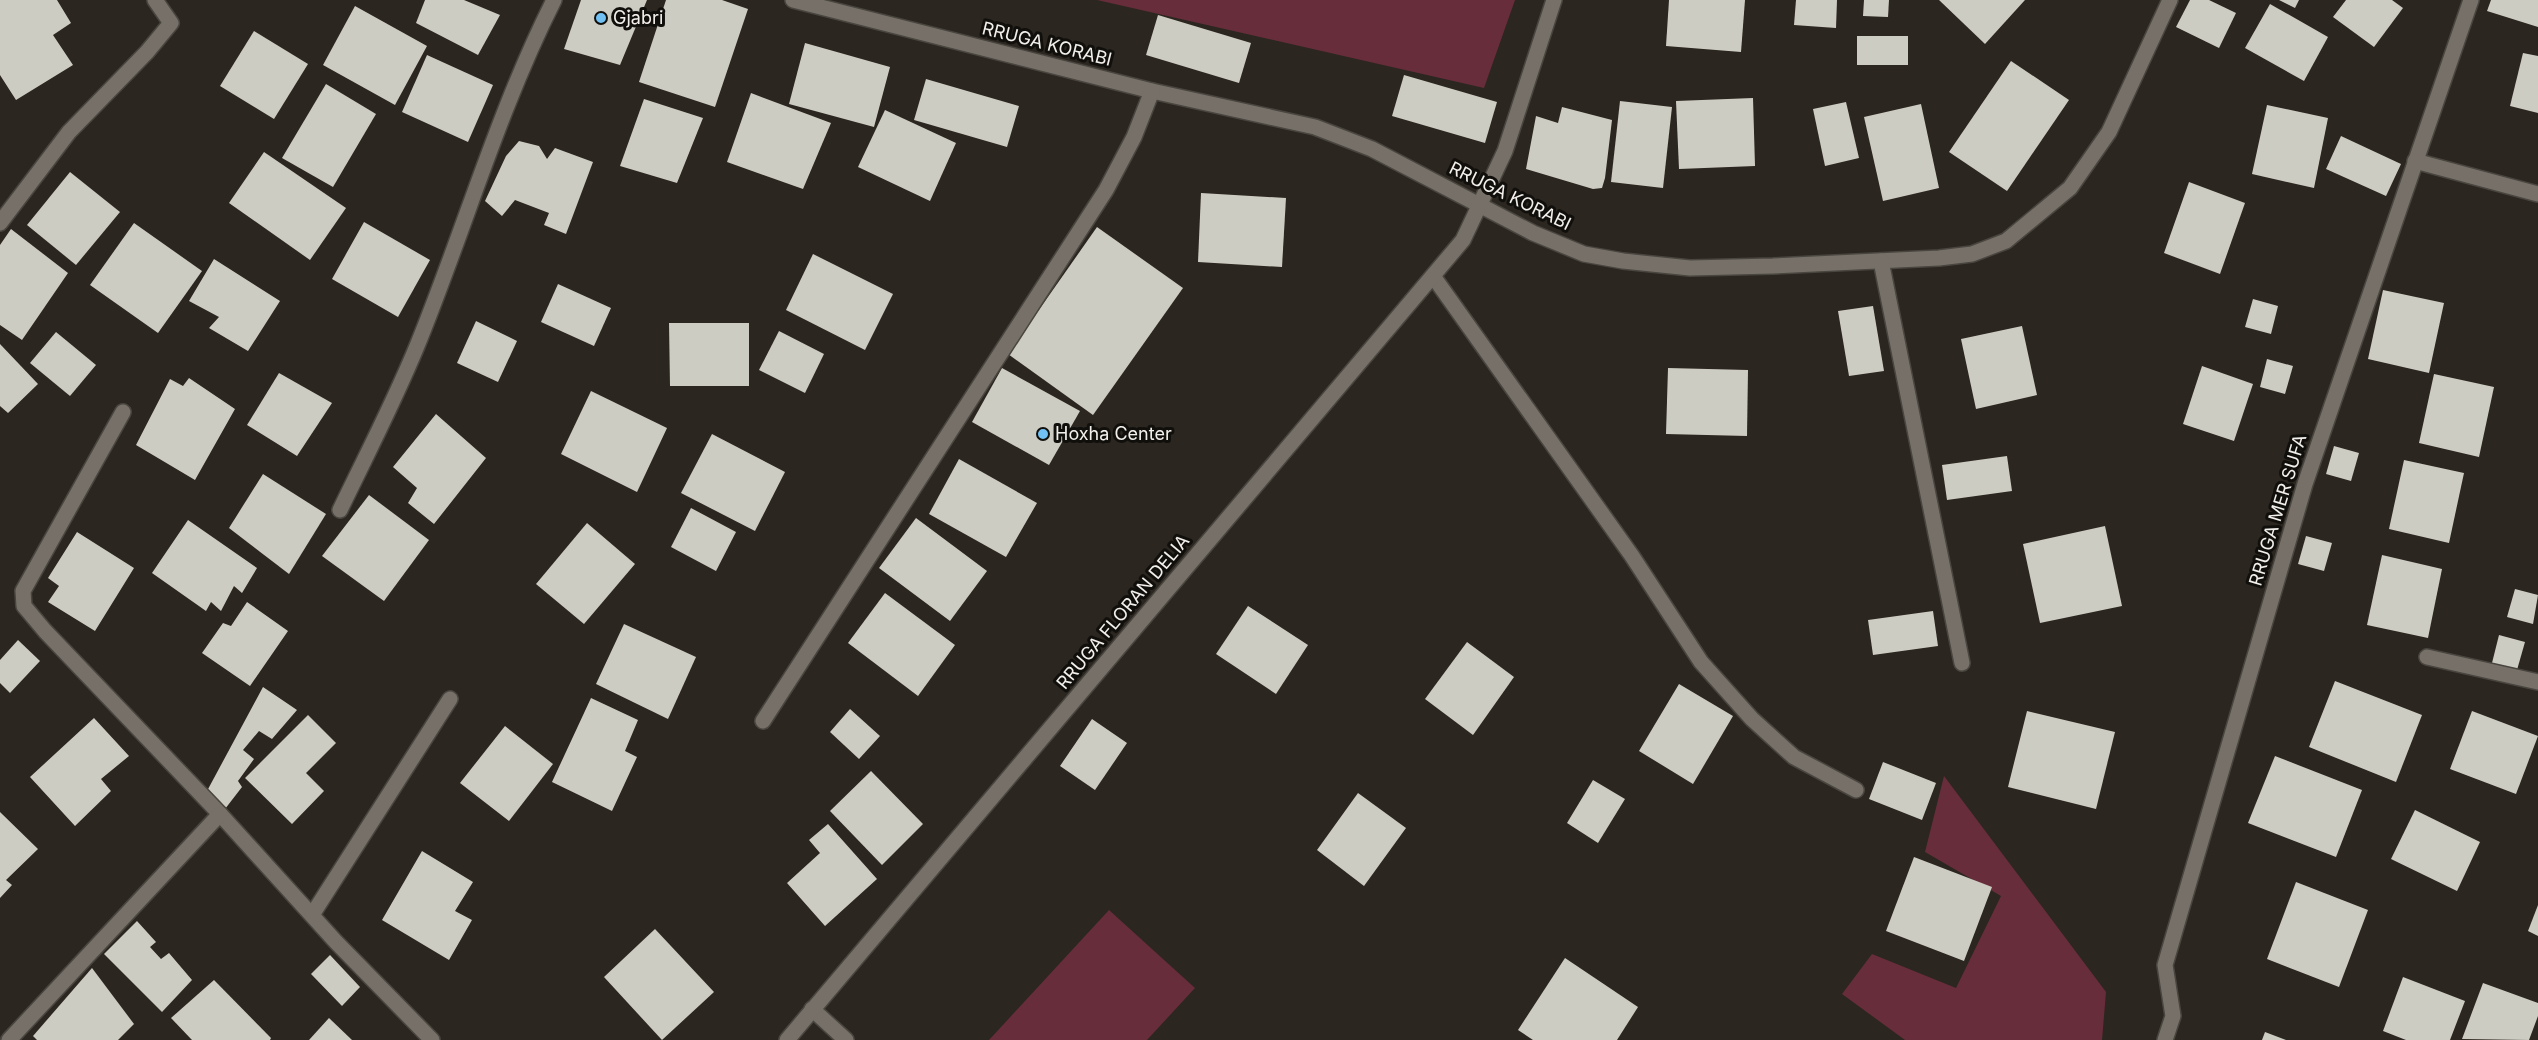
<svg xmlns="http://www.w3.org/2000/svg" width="2538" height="1040" font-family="Inter,sans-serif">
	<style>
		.green { fill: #672d3b }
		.building { fill: #cdccc3 }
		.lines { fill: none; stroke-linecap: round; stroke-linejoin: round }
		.minor-casing { stroke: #49453f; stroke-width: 18 }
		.minor { stroke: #767068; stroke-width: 15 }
		.poi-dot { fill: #71c1f5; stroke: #110f0c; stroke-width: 2 }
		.labels { text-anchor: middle; stroke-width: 6; stroke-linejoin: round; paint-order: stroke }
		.poi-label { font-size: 18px; fill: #f3f0ec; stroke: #110f0c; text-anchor: start }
		.street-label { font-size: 18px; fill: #f3f0ec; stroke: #110f0c }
	</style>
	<rect width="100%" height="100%" fill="#2b261f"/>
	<g class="green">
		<polygon points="1097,0 1515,0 1484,88"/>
		<polygon points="1944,776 2106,992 2102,1040 1905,1040 1842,994 1872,954 1956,988 2001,896 1925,852"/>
		<polygon points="1109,910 1195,988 1147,1040 989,1040"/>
	</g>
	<g class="building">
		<polygon points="0,0 57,0 71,23 53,35 73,65 16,100 0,75"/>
		<polygon points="425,0 464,0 500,15 478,55 416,23"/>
		<polygon points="581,0 647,0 620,65 564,49"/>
		<polygon points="666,0 722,0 748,9 715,107 639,82"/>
		<polygon points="1669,0 1745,0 1741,52 1666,46"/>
		<polygon points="1796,0 1837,0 1836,28 1794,25"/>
		<polygon points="1864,0 1889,0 1888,17 1863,16"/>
		<polygon points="1939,0 2025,0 1985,44"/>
		<polygon points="2190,0 2209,0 2236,13 2219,48 2176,27"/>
		<polygon points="2279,0 2299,0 2295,8"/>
		<polygon points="2346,0 2392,0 2403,8 2374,47 2333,17"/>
		<polygon points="2491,0 2538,0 2538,27 2487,11"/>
		<polygon points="2270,4 2328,37 2304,81 2245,48"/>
		<polygon points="355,6 427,46 395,105 323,65"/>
		<polygon points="1158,15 1251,43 1239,83 1146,55"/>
		<polygon points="254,31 308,64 274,119 220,86"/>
		<rect x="1857" y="36" width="51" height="29"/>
		<polygon points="805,43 890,67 874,127 789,104"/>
		<polygon points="2523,53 2538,56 2538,113 2510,106"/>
		<polygon points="427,55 493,85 468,142 402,112"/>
		<polygon points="2011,61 2069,100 2007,191 1949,152"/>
		<polygon points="1404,75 1497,102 1485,143 1392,116"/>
		<polygon points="926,79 1019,106 1007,147 914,120"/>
		<polygon points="326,84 376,114 333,187 282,158"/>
		<polygon points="751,93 831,123 803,189 727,162"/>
		<polygon points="1753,98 1755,166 1679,169 1676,101"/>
		<polygon points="644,99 703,118 677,183 620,166"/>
		<polygon points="1620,101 1672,107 1663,188 1611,182"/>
		<polygon points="1846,102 1859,158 1825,166 1813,109"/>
		<polygon points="1921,104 1939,188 1883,201 1864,117"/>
		<polygon points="2267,105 2328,118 2314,188 2252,174"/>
		<polygon points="1562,107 1612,120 1605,178 1602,188 1593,189 1526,169 1536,116 1558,123"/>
		<polygon points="885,110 956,143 930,201 858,167"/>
		<polygon points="2341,136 2401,164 2386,196 2326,169"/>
		<polygon points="519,141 539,146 547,159 555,148 593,162 566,234 544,225 549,213 515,200 502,216 485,201 506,156"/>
		<polygon points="264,152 346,208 310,260 229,203"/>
		<polygon points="70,172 120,212 76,265 27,225"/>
		<polygon points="2189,182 2245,203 2220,274 2164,253"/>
		<polygon points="1201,193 1286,198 1282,267 1198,262"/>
		<polygon points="364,222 430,260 398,317 332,279"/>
		<polygon points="134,223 202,271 158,333 90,285"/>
		<polygon points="1097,227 1183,288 1093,415 1008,354"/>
		<polygon points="11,229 68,273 22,340 0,325 0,245"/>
		<polygon points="813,254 893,294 865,350 786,310"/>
		<polygon points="214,259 280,301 248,351 209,328 219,317 189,301"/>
		<polygon points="558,284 611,308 594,346 541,322"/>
		<polygon points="2383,290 2444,303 2429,373 2368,359"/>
		<polygon points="2253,299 2278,306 2271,334 2245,327"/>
		<polygon points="1873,306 1884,371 1849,376 1838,311"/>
		<polygon points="476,321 517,341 498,382 457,363"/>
		<polygon points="669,323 749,323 749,386 670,386"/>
		<polygon points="2022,326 2037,395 1976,409 1961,339"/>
		<polygon points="779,331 824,354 805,393 759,370"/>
		<polygon points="56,332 96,365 70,396 30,363"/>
		<polygon points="0,344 38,384 8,413 0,406"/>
		<polygon points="2267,359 2293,366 2285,394 2260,387"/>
		<polygon points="2202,366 2253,384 2234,441 2183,424"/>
		<polygon points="1002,368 1080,411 1049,465 972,422"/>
		<polygon points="1668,368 1748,370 1747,436 1666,434"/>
		<polygon points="279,373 332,403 297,456 247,425"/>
		<polygon points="2434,374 2494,387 2479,457 2419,443"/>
		<polygon points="189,378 235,409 195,480 136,445 170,379 183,386"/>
		<polygon points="591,391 667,428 637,492 561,454"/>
		<polygon points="436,414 486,458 434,524 408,503 417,488 393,467"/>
		<polygon points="712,434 785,472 755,531 681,493"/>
		<polygon points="2334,446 2359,453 2351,481 2326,474"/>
		<polygon points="2007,456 2012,491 1947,500 1942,465"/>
		<polygon points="959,459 1037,503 1006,557 929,514"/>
		<polygon points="2404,460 2464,473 2449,543 2389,529"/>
		<polygon points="263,474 326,514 289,574 229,528"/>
		<polygon points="369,495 429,540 384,601 322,556"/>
		<polygon points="691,508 736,532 716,571 671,547"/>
		<polygon points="916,518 987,571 950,621 879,568"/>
		<polygon points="188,520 257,568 242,593 234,586 221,611 211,602 206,611 152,573"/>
		<polygon points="587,523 635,564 584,624 536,584"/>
		<polygon points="2105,526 2122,606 2040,623 2023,544"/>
		<polygon points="77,532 134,568 95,631 48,602 59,586 48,578"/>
		<polygon points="2306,536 2332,543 2324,571 2298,564"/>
		<polygon points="2382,555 2442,569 2428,638 2367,625"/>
		<polygon points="2515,589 2538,595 2533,624 2507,617"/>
		<polygon points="885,593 955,645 918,696 848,643"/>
		<polygon points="247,602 288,631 250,686 202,653 223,623 231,626"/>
		<polygon points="1248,606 1308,645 1276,694 1216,654"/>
		<polygon points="1933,611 1938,646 1873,655 1868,620"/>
		<polygon points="624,624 696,657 668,719 596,684"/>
		<polygon points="2499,635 2525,642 2517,670 2492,663"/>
		<polygon points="18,640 40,661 10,693 0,683 0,660"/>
		<polygon points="1467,642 1514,677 1473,735 1425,699"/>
		<polygon points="2335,681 2422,715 2396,782 2309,747"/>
		<polygon points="1679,684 1733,716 1693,784 1639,751"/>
		<polygon points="263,687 297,710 272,739 259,731 243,750 254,759 238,781 242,787 225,809 207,791"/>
		<polygon points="591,698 638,720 625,751 637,757 612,811 552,782"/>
		<polygon points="850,709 880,736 859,759 830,732"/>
		<polygon points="2027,711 2115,732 2096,809 2008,787"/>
		<polygon points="2472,711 2538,736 2516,794 2450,769"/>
		<polygon points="308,715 336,743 306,773 324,791 292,824 245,778"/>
		<polygon points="94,718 129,756 101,779 111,791 75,826 30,777"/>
		<polygon points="1092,719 1127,743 1095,790 1060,766"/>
		<polygon points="505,726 553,764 509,821 460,783"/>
		<polygon points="2275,756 2362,790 2336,857 2248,823"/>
		<polygon points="1883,762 1936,783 1922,820 1869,799"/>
		<polygon points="871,771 923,824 882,865 830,811"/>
		<polygon points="1593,780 1625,799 1598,843 1567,823"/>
		<polygon points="1358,793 1406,828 1364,886 1317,850"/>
		<polygon points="2415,810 2480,842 2457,891 2391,859"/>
		<polygon points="0,812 38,849 6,880 12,885 0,898"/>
		<polygon points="828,824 877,879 825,926 787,883 820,853 809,840"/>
		<polygon points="422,851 473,882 455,911 472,920 449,960 382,920"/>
		<polygon points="1914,857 1992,887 1964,961 1886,931"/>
		<polygon points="2296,882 2368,910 2339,987 2267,959"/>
		<polygon points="2538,905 2538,936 2528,931"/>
		<polygon points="137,921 156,942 150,947 161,959 169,953 192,980 162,1012 104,954"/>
		<polygon points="655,929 714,992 662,1040 604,977"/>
		<polygon points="330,955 360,987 342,1006 311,974"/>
		<polygon points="1565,958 1638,1007 1617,1040 1533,1040 1518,1030"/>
		<polygon points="92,968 134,1024 118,1040 37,1040 33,1036"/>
		<polygon points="2403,977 2465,1001 2450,1040 2406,1040 2383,1031"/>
		<polygon points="214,980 271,1038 270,1040 192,1040 171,1018"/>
		<polygon points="2483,983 2538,1003 2538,1016 2529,1040 2462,1039"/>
		<polygon points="329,1018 352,1040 309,1040"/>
		<polygon points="2265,1032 2286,1040 2262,1040"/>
	</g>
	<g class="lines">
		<g class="minor-casing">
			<g id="minor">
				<polyline points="793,0 1152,91 1315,127 1372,149 1533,233 1584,254 1623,261 1690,268 1773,266 1939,258 1972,254 2006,241 2070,188 2109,132 2170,0"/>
				<polyline points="2415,161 2538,194"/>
				<polyline points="0,223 69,132 147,52 171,23 155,0"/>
				<polyline points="1881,261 1962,663"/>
				<polyline points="1433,276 1632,556 1701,662 1752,719 1794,757 1856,790"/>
				<polyline points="123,412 23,591 24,606 45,631 220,814 336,942 432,1040"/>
				<path d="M340,510c26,-54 54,-108 77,-164 47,-115 81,-235 137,-346"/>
				<polyline points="2427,657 2538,682"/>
				<polyline points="763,721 1106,190 1134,137 1152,91"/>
				<polyline points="312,915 450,699"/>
				<polyline points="812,1009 846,1040"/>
				<polyline points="9,1040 220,814"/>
				<polyline points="787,1040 1463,240 1505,151 1554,0"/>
				<polyline points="2165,1040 2173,1016 2165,965 2305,484 2471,0"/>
			</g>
		</g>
		<use href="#minor" class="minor"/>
	</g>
	<g class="poi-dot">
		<circle cx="601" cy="18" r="6"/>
		<circle cx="1043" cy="434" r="6"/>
	</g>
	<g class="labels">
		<g class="poi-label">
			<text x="613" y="24">Gjabri</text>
			<text x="1055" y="440">Hoxha Center</text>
		</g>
		<g class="street-label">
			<text transform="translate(1047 44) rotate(14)" y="6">RRUGA KORABI</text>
			<text transform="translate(1510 196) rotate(26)" y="6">RRUGA KORABI</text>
			<text transform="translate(2278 510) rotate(-73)" y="6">RRUGA MER SUFA</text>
			<text transform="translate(1123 612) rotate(-50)" y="6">RRUGA FLORAN DELIA</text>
		</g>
	</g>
</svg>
